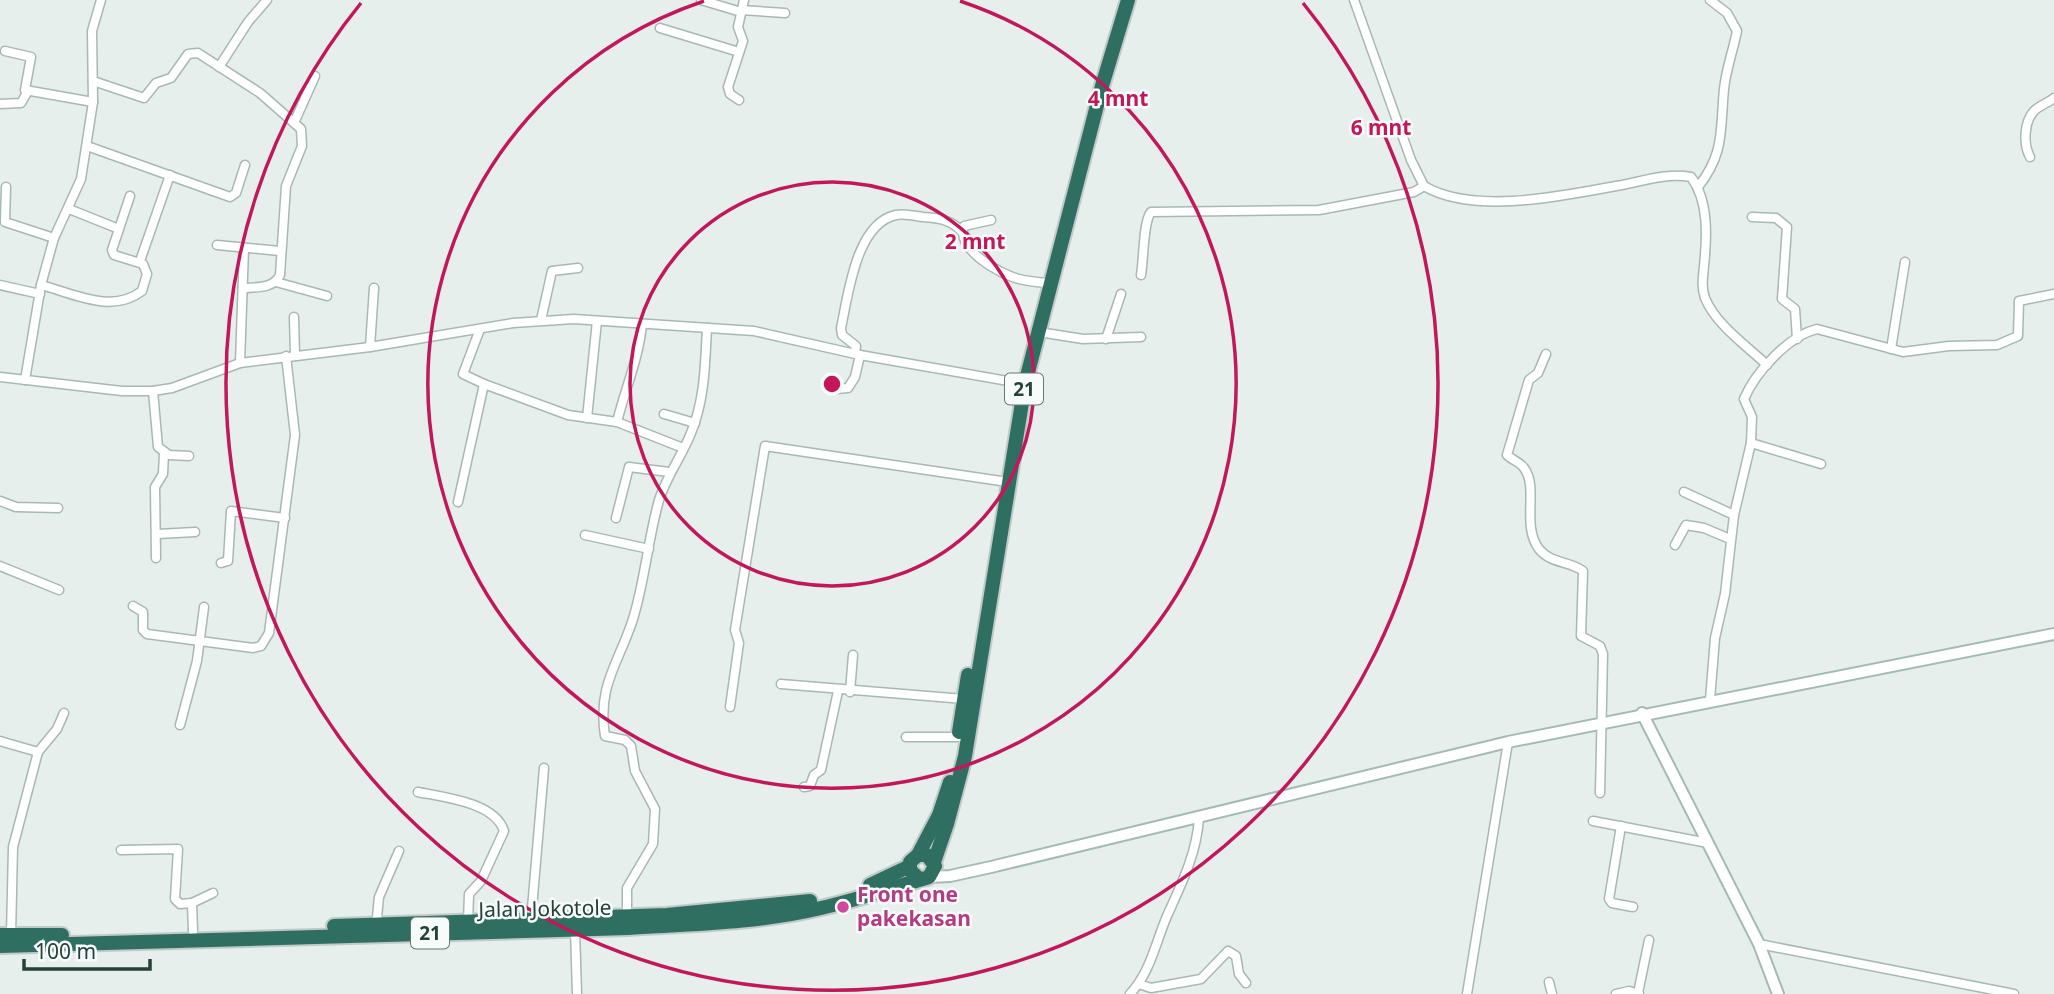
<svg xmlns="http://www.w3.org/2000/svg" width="2054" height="994" font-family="'Noto Sans',sans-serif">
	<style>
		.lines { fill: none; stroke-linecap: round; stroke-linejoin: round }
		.street-casing { stroke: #a8b8b2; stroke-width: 11 }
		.secondary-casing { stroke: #a4bbb3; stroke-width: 14 }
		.highway-casing { stroke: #c2cac8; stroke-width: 18 }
		.street { stroke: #fff; stroke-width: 8 }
		.secondary { stroke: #fff; stroke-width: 10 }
		.highway { stroke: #2f6f62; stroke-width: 14 }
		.ring { fill: none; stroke: #c2185b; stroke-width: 3.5 }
		.hotel-dot { fill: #d1479c; stroke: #f7fbf9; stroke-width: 2.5 }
		.labels { text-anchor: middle; stroke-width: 5; stroke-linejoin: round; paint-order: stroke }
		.shield { fill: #f7fbf9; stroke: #637a73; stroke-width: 2 }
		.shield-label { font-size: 19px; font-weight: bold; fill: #24423a }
		.hotel-label { font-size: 21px; font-weight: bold; fill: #b23c85; stroke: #f7fbf9; text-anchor: start }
		.street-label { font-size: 21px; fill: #24423a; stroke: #f7fbf9 }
		.centre { fill: #c2185b; stroke: #f7fbf9; stroke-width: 3.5 }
		.ring-label { font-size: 21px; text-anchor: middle; font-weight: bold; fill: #c2185b; stroke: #f7fbf9; stroke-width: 5; stroke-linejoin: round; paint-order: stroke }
	</style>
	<rect width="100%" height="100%" fill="#e6efeb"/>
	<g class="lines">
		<g class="street-casing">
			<g id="street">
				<polyline points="701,0 741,12"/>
				<path d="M1354,0l57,160 13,26c49,29 138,10 192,0 25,-4 50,-14 75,-9 18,24 16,60 13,89 -1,11 -3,21 1,32 11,27 42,48 62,67"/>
				<polyline points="741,10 785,13"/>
				<polyline points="660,28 739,52"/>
				<polyline points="5,51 31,57 25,90 93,102"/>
				<polyline points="219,67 248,22 267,0"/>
				<path d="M93,81l51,17 12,-15 15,-5 17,-24 10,-1 62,40 41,36 1,17 -16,40 -6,89c-7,14 -23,12 -37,13"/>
				<polyline points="739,100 730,94 728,87 743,41 738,27 744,0"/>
				<polyline points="0,104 21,103 28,91"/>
				<polyline points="294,123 315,76"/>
				<polyline points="87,146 230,197 236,193 245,165"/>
				<path d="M2030,157c-7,-13 -6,-35 4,-46 6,-6 14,-8 20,-13"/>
				<polyline points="6,187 5,222 54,238"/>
				<path d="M1698,187c27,-34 22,-57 26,-98 2,-20 9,-38 13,-58l-10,-18 -17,-13"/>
				<polyline points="69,209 119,229"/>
				<polyline points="1752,217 1776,218 1787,227 1782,299 1795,309 1797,339"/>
				<path d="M991,220l-27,6c-8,23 35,48 55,53 8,2 18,3 27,4"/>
				<polyline points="217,245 280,251"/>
				<polyline points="140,261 170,175"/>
				<path d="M1141,275c3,-18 2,-53 10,-63l168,-2 95,-18 10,-6"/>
				<polyline points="276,282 327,296"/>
				<polyline points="0,285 40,294"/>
				<path d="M41,285c34,9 71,29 101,6l5,-17 -4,-10 -29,-9 -2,-5 18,-54"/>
				<polyline points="294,317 295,355"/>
				<polyline points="541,320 552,271 578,268"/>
				<polyline points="480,329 463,374 484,384"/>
				<polyline points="1039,332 1083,339 1141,337"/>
				<polyline points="1106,339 1121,294"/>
				<polyline points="370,347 374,288"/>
				<polyline points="1891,349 1905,262"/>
				<path d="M855,353l1,-7 -14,-11 -1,-7c7,-32 15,-105 55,-113 8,-2 19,1 27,2 16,1 29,3 39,15"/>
				<path d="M1546,354l-8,19 -9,7 -22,75c5,5 13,7 17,13 15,19 -3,58 15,81 12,15 31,12 44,22l-2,65 19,10 3,8 -3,139"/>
				<polyline points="240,363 244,248"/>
				<polyline points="0,377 122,391 153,391 172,388 240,363 370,347 513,323 574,319 754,331 860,355 1025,384"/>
				<polyline points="25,380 41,285 54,238 81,179 93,102 92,31 101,0"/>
				<polyline points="836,389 848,388 855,377 860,355"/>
				<polyline points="153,391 158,447 169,455 189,456"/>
				<polyline points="664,414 695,423"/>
				<polyline points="587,418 597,321"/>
				<path d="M617,422c8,-33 22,-64 25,-98"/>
				<polyline points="1751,443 1821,464"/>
				<polyline points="1684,492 1734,515"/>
				<polyline points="0,501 16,507 58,508"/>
				<polyline points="458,502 484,384 568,415 617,422 683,448"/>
				<polyline points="616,518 629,467 669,472"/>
				<polyline points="158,534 195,532"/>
				<polyline points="585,535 649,549"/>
				<polyline points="1675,545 1686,525 1704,528 1730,539"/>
				<polyline points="156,558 155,487 163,474 164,453"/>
				<polyline points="221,563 228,561 231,511 285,518"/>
				<polyline points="0,566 59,590"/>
				<polyline points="133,606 143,612 143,630 147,634 253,648 261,646 269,633 295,435 286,356"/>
				<polyline points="781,684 964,699"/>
				<polyline points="850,692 853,655"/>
				<path d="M1710,700l5,-62 10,-44 9,-79 17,-72 1,-26 -8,-18c11,-26 44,-63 73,-70l86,23 46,-6 48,-1 21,-9 1,-35 35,-7"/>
				<polyline points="730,707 739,643 735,630 765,446 1001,481"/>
				<polyline points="180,725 197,661 204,607"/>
				<polyline points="906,737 959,737"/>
				<polyline points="0,741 38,752"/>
				<polyline points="804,787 810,786 814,775 821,770 838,691"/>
				<path d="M418,792c24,5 77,10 86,39l-23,50 -12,13 -1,28"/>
				<polyline points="1593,821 1708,843"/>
				<polyline points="1621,826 1609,899 1612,903 1633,907"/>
				<polyline points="121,850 178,849 175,899 180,904 192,903 193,931"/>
				<polyline points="192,903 213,893"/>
				<path d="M627,916v-28l26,-44 2,-35 -20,-38 -4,-25 -6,-6 -20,-4c-8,-51 14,-73 28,-117 12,-39 15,-80 26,-119 8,-25 23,-44 32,-67 14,-34 14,-69 16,-105"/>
				<polyline points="531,920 544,768"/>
				<polyline points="376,928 379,897 399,851"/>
				<polyline points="575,929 577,994"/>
				<polyline points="11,935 13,847 38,752 57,729 64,713"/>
				<polyline points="1759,944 2014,994"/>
				<polyline points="1549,982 1552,994"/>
				<polyline points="1139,984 1151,988 1201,979 1228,951 1236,956 1239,974 1246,983"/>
				<polyline points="1638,993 1649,940"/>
				<path d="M1130,994c21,-23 25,-50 37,-78 14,-31 30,-63 32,-98"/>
				<polyline points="1467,994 1508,742"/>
				<polyline points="1616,994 1629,991 1639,994"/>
			</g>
		</g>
		<g class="secondary-casing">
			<g id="secondary">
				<polyline points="1642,713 1759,944 1778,994"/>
				<polyline points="929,877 950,876 991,867 1508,742 2054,634"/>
			</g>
		</g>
		<g class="highway-casing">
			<g id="highway">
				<polyline points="959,732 968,675"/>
				<polyline points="918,855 939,815 950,782"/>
				<polyline points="934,862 947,824 965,756 1025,384 1102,86 1128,0"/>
				<polyline points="870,885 910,866"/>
				<polyline points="334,926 667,915 810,901"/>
				<polyline points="0,935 62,935"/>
				<path d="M0,946l628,-18c64,-4 130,-5 193,-20 36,-8 74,-21 108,-31l6,-11 -8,-11h-9l-8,7v8l7,7"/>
			</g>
		</g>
		<use href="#street" class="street"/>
		<use href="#secondary" class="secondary"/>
		<use href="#highway" class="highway"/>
	</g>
	<g class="ring">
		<circle cx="832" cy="384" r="202"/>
		<path d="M960 1A404 404 0 1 1 704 1"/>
		<path d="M1303 3A606 606 0 1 1 361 3"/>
	</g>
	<circle class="hotel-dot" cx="843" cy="907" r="7"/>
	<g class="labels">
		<g class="shield">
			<rect x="1005" y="373.5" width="38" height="31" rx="5"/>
			<rect x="411" y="917.5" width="38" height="31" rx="5"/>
		</g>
		<g class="shield-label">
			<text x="1024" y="396">21</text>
			<text x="430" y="940">21</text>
		</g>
		<g class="hotel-label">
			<text x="857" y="902">Front one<tspan x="857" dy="24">pakekasan</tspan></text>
		</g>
		<g class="street-label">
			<text transform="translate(545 909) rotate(-1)" y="7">Jalan Jokotole</text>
		</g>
	</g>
	<circle cx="832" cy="384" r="10" class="centre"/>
	<g class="ring-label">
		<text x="1118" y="106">4 mnt</text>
		<text x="1381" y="135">6 mnt</text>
		<text x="975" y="249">2 mnt</text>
	</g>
	<path d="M24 959v10h126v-10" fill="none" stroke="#24423a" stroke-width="3.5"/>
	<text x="35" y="959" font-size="21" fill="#24423a" stroke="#f7fbf9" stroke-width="5" paint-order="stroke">100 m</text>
</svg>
